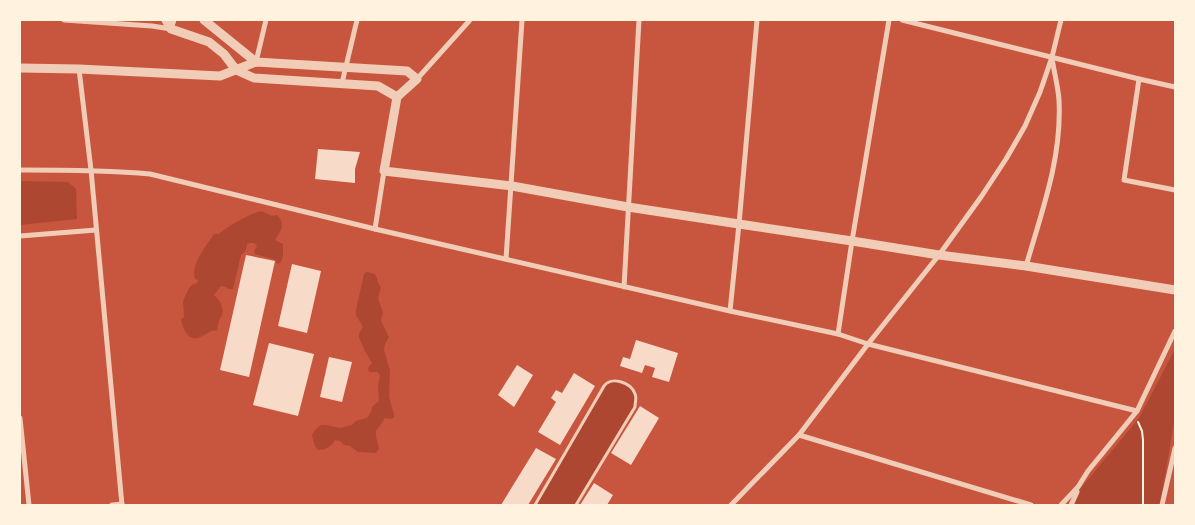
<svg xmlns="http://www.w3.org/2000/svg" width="1195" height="525" font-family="Karla,sans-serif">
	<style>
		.green { fill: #ae4732 }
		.building { fill: #f7dbc8 }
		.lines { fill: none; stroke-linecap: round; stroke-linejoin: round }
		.path { stroke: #fff3e0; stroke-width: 2 }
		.service { stroke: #f1ccb7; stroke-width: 3 }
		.minor { stroke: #f1ccb7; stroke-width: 5 }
		.tertiary { stroke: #f1ccb7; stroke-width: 9 }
	</style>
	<rect width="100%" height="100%" fill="#c8553d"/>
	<g class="green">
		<polygon points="20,181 68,182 76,189 77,219 20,225"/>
		<path d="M261,211l11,5 5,-1c9,9 4,16 -2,25l8,4v12l-2,6 -4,2 -1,-3 -3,-2 -18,-5 -1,-3 3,-5 -3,-3h-4l-3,1 -1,6 -5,5 -8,34c-5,1 -7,-3 -12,-3l-7,9c5,5 10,11 8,19 0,3 -3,5 -3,8 -1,2 -1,5 -2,8 -8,1 -8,3 -15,6 -13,8 -19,-7 -21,-17l3,-2 -1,-16 6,-13 3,-3 5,-2 1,-3 -3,-1c-5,-14 12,-34 19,-45h5c10,-8 29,-20 42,-23z"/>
		<path d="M367,272l8,2c3,5 2,9 6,13l-3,11 5,15 -2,8 8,16 -4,7 -1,6 6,21 -1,26 5,17v3l-3,2 -6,-1 -9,13v5l3,13 -3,4 -18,-1 -8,-6 -6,-1 -4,-4 -5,-1c-4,7 -9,10 -17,10l-3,-4 -3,-11 4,-6 5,-4h5l14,3 12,-3 4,-4 11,-3 4,-6 1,-5 7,-6 -1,-16 2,-9 -2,-4h-9l-1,-4 4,-5c-3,-4 -14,-25 -13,-28 0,-2 3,-7 4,-8l-7,-12v-5l8,-36z"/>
		<polygon points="1175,349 1175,417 1160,505 1075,505 1080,489 1139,418"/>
		<path d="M614,381c9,2 19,6 21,16 0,3 -1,6 -1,9l-60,99h-38l72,-122z"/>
	</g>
	<g class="building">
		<polygon points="318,149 360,152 355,169 355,183 315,179"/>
		<polygon points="246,255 275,261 249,377 220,370"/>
		<polygon points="292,264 321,271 307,333 278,326"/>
		<polygon points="636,340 678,353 669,382 652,377 655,368 645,365 642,373 620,366 623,357 630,359"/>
		<polygon points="269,343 314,354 298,416 253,405"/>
		<polygon points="329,357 352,362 342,402 320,397"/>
		<polygon points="517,365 533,375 514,407 498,395"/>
		<polygon points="574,373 595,386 560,445 538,432 556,402 551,398 556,390 562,393"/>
		<polygon points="640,406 659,418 631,465 611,453"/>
		<polygon points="536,448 556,459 528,505 501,505"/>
		<polygon points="594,483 613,495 607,505 580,505"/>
	</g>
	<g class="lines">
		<polyline class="path" points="1138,422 1142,431 1143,440 1143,505"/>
		<path class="service" d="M535,505l69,-119c7,-10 27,-4 31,8 2,4 0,8 0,13l-59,98"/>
		<g class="minor">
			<polyline points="64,20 152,26 171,29 174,20"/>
			<polyline points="902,20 1139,79 1175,87"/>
			<polyline points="256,62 266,20"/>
			<polyline points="79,69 91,170 122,505"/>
			<polyline points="417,79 470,20"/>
			<polyline points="1139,79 1124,180 1175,190"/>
			<polyline points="342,83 357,20"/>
			<path d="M20,170c43,0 86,0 130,4l225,55 355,82 108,23 30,10 269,67"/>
			<polyline points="375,229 384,171"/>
			<polyline points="20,236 96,230"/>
			<polyline points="506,259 522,20"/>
			<path d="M1026,266c16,-55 36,-108 33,-166 -1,-14 -5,-28 -7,-42"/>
			<polyline points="624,287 639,20"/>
			<polyline points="730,311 739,224 757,20"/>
			<polyline points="838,334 852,241 889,20"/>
			<polyline points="20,418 29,505"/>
			<polyline points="799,435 1031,505"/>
			<polyline points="112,505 122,504"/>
			<polyline points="731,505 799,435 868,344 939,255 981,197 1006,159 1025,126 1040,92 1052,57 1061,20"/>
			<polyline points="1061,505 1078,487 1088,471 1137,411 1175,331"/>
			<polyline points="1071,505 1077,492"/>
			<polyline points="1162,505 1175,448"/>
		</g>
		<g class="tertiary">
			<polyline points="166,20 171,29 209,42 224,54 236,70 254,78 378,86 397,97"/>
			<polyline points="204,20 256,62"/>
			<polyline points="20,68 79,69 220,76 256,62 407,71 417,79 397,97 384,171 512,186 628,207 739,224 852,241 939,255 1026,266 1175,290"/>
		</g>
	</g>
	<rect width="1195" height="525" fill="none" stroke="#fff3e0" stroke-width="42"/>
</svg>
